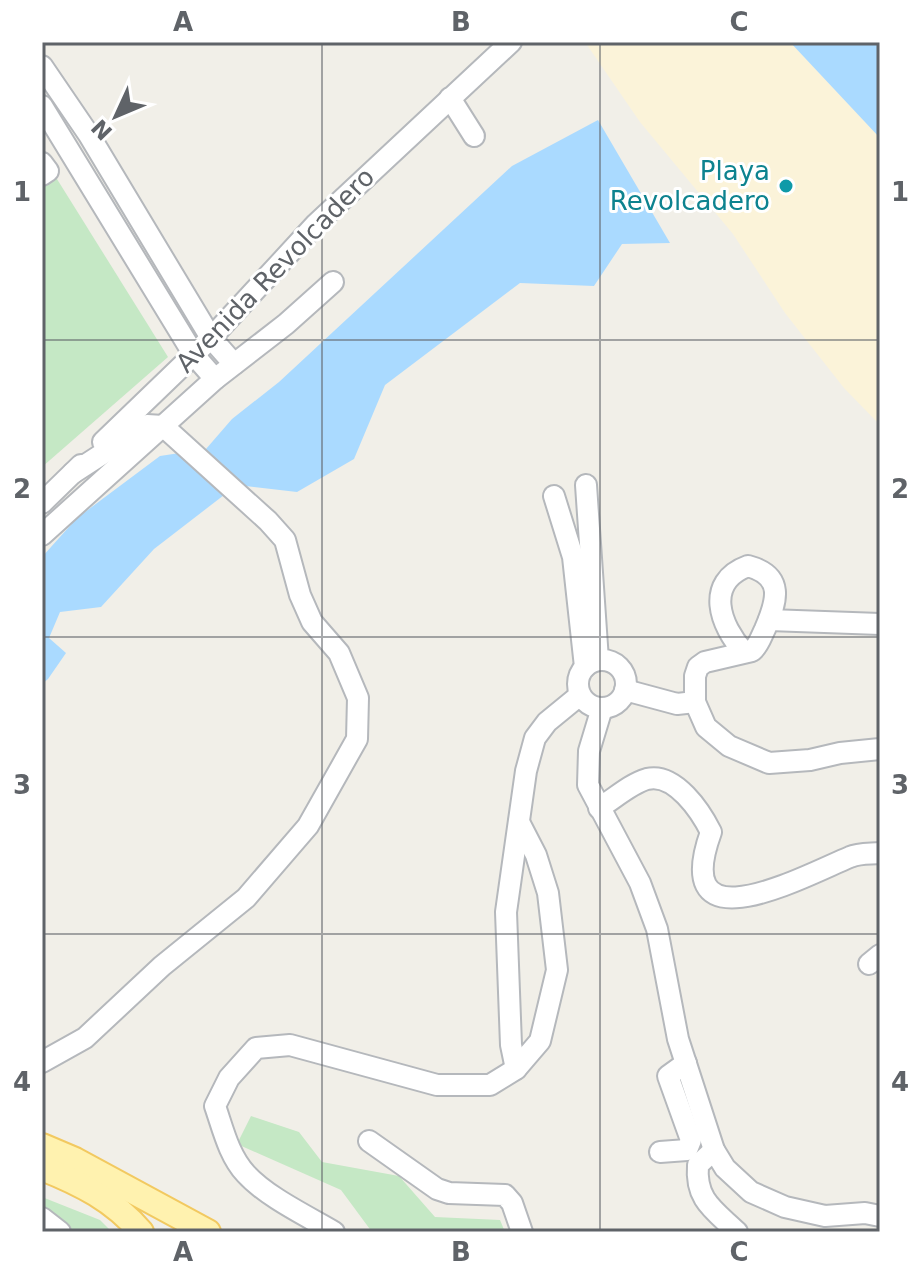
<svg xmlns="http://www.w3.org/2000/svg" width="922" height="1274" font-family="'DejaVu Sans',sans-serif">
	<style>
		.green { fill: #c5e8c5 }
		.sand { fill: #fbf3d9 }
		.water { fill: #aadaff }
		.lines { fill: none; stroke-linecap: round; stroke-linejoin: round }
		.minor-casing { stroke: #b5b8bc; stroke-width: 24 }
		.major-casing { stroke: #f2c960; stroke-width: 28 }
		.minor { stroke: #fff; stroke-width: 20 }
		.major { stroke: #fff2af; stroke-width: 24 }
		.grid { fill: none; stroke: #5f6368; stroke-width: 2; stroke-opacity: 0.55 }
		.culture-dot { fill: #0f9aa8; stroke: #fff; stroke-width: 3 }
		.labels { text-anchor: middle; stroke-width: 6; stroke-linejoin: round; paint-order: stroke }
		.culture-label { font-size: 26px; fill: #0d838f; stroke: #fff; text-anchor: end }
		.street-label { font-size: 26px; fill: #5f6368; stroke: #fff }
		.neatline { fill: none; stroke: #5f6368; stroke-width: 3 }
		.grid-label { font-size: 26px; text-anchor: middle; font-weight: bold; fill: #5f6368 }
	</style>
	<rect width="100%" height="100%" fill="#f1efe8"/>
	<g class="green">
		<polygon points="42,155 168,357 42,467"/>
		<polygon points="251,1116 299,1132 322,1162 399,1176 435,1217 500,1220 505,1232 372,1232 341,1190 237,1144"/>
		<polygon points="42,1197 100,1220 112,1232 42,1232"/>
	</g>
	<polygon class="sand" points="585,42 790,42 880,138 880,425 844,388 785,313 733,234 640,122"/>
	<g class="water">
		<polygon points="790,42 880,42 880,138"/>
		<polygon points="598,120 670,243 622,244 594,286 520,283 385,385 354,459 297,492 237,485 154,549 101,607 60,612 49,638 66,653 48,679 42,684 42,557 77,518 160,456 206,449 232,419 279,382 512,166"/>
	</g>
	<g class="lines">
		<g class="minor-casing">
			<g id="minor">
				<polyline points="42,66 89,135 211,338 234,364"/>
				<polyline points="450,98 474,136"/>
				<polyline points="42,106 194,355 215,379"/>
				<polyline points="42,163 48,171 42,175"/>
				<polyline points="103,442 211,338 316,224 511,42"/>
				<polyline points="586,485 598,660"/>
				<polyline points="554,496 573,557 585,667"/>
				<polyline points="42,503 81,465"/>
				<polyline points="42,535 215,379 286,324 333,282"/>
				<polyline points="769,620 880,624"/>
				<path d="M744,652c-24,-26 -40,-70 4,-86 37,10 29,35 17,63 -4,8 -6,16 -13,22l-47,11 -7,5 -3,9v26l11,25 23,19 40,17 41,-3 30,-7 40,-4"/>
				<circle cx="602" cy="684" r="24"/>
				<polyline points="625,690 677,704 695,702"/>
				<polyline points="602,708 589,751 588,785 640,883 657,929 678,1039 714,1150 725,1168 751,1192 785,1207 825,1216 865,1213 880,1216"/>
				<path d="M599,808c15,-9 31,-24 48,-29 28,-7 54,33 64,53 -43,119 95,43 139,25 9,-4 20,-3 30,-4"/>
				<polyline points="869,964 880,955"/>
				<polyline points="42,1062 85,1038 162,966 246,898 308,826 357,739 358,698 339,653 312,622 300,595 285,540 268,521 163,426 147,425 73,473"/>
				<polyline points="516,1069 511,1045 506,912 526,771 535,738 547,722 580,695"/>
				<polyline points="369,1141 437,1189 449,1193 505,1195 512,1203 522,1232"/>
				<path d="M714,1150l-16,15c-3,35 16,45 39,67"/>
				<polyline points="660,1152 687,1150 691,1140 668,1076 686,1063"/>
				<polyline points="42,1218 60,1232"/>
				<path d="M334,1232c-27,-16 -67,-35 -88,-58 -17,-18 -23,-45 -31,-68l14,-28 27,-30 34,-3 147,40h53l26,-16 24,-28 17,-71 -9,-77 -12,-38 -17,-33"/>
			</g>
		</g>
		<g class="major-casing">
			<g id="major">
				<polyline points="42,1146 75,1160 208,1232"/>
				<path d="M42,1168c38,15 72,32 99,64"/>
			</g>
		</g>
		<use href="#minor" class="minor"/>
		<use href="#major" class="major"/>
	</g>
	<path class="grid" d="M322,42v1190M600,42v1190M42,340h838M42,637h838M42,934h838"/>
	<circle class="culture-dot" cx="786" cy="186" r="8"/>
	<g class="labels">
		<g class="culture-label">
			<text x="770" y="180">Playa<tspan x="770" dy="30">Revolcadero</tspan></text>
		</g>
		<g class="street-label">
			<text transform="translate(275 270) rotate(-46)" y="9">Avenida Revolcadero</text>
		</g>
	</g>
	<rect width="922" height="1274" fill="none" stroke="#ffffff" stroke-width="88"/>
	<g transform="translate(116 116) rotate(226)" stroke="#ffffff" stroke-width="6" paint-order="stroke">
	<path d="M0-6L14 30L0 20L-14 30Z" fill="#5f6368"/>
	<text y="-12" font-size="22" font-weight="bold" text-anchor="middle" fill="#5f6368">N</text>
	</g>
	<rect x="44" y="44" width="834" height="1186" class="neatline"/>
	<g class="grid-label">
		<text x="183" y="31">A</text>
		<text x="461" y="31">B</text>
		<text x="739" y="31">C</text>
		<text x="22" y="201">1</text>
		<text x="900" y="201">1</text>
		<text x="22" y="498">2</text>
		<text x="900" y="498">2</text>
		<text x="22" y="794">3</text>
		<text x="900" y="794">3</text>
		<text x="22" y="1091">4</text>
		<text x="900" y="1091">4</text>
		<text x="183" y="1261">A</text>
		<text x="461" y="1261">B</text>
		<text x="739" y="1261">C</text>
	</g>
</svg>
